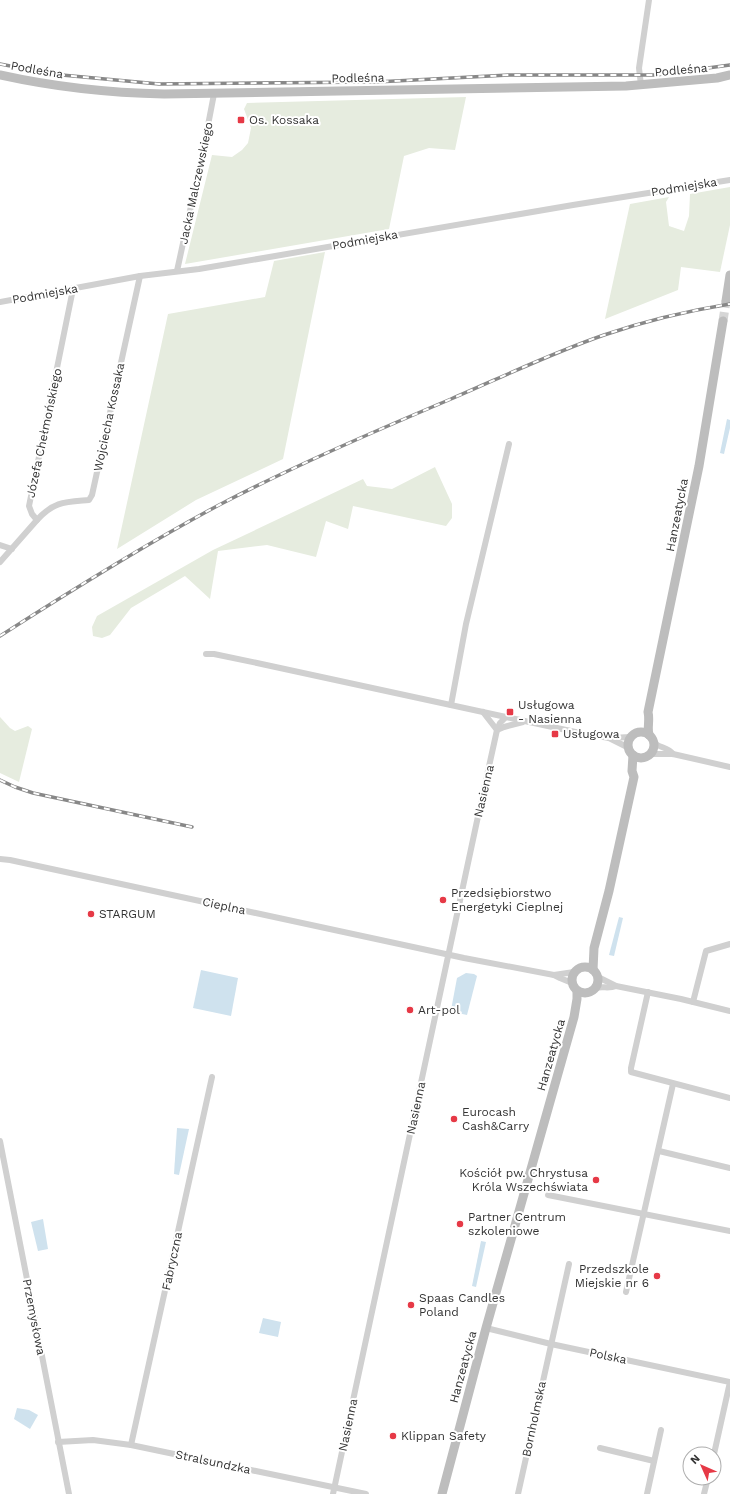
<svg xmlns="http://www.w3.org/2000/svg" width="730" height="1494" font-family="'Work Sans',sans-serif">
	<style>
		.green { fill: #e6ecdf }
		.water { fill: #cfe2ee }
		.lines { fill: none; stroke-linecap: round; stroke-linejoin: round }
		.secondary-tunnel { stroke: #d6d6d6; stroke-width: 9; stroke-dasharray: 9 4.5; stroke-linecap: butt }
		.street { stroke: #d0d0d0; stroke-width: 6 }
		.secondary { stroke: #bdbdbd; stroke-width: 9 }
		.rail-casing { stroke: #888; stroke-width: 3.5 }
		.rail { stroke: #fff; stroke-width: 2; stroke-dasharray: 6; stroke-linecap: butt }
		.poi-dot { fill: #e63946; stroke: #fff; stroke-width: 1.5 }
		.labels { text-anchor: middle; stroke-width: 4; stroke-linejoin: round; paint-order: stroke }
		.street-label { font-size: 12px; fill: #333; stroke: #fff }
		.poi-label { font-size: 12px; fill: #333; stroke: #fff; text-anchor: start }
	</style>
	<rect width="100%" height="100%" fill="#fff"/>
	<g class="green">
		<polygon points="466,97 455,150 429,148 404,156 389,229 185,264 212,155 232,157 242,150 248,143 251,128 244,109 247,103"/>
		<polygon points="730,187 730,225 720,272 681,267 678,290 605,319 630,204 669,197 666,202 669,226 684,231 689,216 690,194"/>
		<polygon points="325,252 283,459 196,500 117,549 168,314 265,297 274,261"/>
		<polygon points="435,467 452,504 452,518 446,526 353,506 348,529 326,521 316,557 267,545 218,551 210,599 185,576 131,608 110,635 102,638 93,636 92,627 97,616 213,550 363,479 367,486 392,489"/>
		<polygon points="0,717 10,728 15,731 28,726 32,729 19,782 0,773"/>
	</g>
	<g class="water">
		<polygon points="727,419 730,420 730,428 724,454 720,453"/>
		<polygon points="619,917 623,918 614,956 609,955"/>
		<polygon points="201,970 238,978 231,1016 193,1008"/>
		<polygon points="466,973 474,974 477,976 467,1015 453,1012 451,1010 457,978"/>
		<polygon points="177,1128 189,1129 179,1175 174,1174"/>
		<polygon points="43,1219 48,1249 38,1251 31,1222"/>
		<polygon points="481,1241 486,1242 476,1287 472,1286"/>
		<polygon points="263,1318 281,1322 278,1337 259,1333"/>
		<polygon points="17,1408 29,1410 38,1415 30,1429 14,1419"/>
	</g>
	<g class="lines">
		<polyline class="secondary-tunnel" points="723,321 726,301"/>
		<g class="street">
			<polyline points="641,85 639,68 649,0"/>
			<polyline points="177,271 204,146 214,94"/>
			<polyline points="0,302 140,276 199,269 573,205 730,180"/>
			<path d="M37,520c17,-19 29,-18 52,-20l3,-5 48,-219"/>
			<polyline points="0,545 12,549"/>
			<polyline points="0,562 37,520 32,514 29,506 72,294 72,289"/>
			<polyline points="206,654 214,654 257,663 580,733 609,738 631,737"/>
			<polyline points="451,705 466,624 509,444"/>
			<polyline points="483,712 497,730"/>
			<polyline points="497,730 504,727 523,722"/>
			<polyline points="609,738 629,748"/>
			<path d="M653,742c6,6 15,5 20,12"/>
			<polyline points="650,754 673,754 730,767"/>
			<polyline points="0,859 10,860 464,958 554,975 560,978 572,983"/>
			<polyline points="554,975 574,972"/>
			<polyline points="598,977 616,986 681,999 730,1011"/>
			<path d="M595,988c8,-2 14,1 21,-2"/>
			<polyline points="648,992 631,1068 631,1072 730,1098"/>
			<polyline points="693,1002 706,951 730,944"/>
			<polyline points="0,1141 69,1494"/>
			<polyline points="659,1151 730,1168"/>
			<polyline points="548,1195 730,1231"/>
			<polyline points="626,1292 673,1084"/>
			<polyline points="486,1328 551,1344 730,1382 714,1454"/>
			<polyline points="58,1442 93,1440 131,1445 366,1494"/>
			<polyline points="131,1445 212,1077"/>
			<polyline points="600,1448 654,1461"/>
			<polyline points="333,1494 477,821 497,730 500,723 506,717"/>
			<polyline points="518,1494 569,1264"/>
			<polyline points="647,1494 661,1430"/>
			<polyline points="704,1494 708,1478"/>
		</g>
		<g class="secondary">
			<path d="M0,75c54,12 109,18 164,19l462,-8 91,-8 13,-3"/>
			<polyline points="726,301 730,275"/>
			<circle cx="641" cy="745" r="13"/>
			<path d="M649,735c-2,-7 1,-15 -1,-23l51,-246 24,-145"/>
			<circle cx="585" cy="980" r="13"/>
			<polyline points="593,970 594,948 609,891 634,777 632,771 633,755"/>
			<polyline points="442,1494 486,1328 574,1017 577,999 577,991"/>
		</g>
		<g class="rail-casing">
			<g id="rail">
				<polyline points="0,64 51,74 159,84 376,82 509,75 656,75 730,65"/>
				<path d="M0,636c72,-46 144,-91 219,-131 75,-39 154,-73 232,-106 51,-22 101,-46 153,-64 41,-14 83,-24 126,-31"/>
				<polyline points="0,780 15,787 33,793 192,827"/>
			</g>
		</g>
		<use href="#rail" class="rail"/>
	</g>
	<g class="poi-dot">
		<rect x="237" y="116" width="8" height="8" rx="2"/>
		<rect x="506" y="708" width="8" height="8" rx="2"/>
		<rect x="551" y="730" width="8" height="8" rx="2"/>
		<circle cx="443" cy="900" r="4"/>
		<circle cx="91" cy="914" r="4"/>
		<circle cx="410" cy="1010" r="4"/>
		<circle cx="454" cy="1119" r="4"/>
		<circle cx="596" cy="1180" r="4"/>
		<circle cx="460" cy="1224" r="4"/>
		<circle cx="657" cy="1276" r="4"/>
		<circle cx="411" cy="1305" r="4"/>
		<circle cx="393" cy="1436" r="4"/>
	</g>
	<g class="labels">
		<g class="street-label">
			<text transform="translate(37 70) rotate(10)" y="4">Podleśna</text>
			<text transform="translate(681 70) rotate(-5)" y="4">Podleśna</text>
			<text transform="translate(358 78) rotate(-1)" y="4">Podleśna</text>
			<text transform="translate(196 183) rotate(-78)" y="4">Jacka Malczewskiego</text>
			<text transform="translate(684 187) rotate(-9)" y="4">Podmiejska</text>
			<text transform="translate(365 240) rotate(-10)" y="4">Podmiejska</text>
			<text transform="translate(45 294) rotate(-10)" y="4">Podmiejska</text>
			<text transform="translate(109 417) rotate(-78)" y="4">Wojciecha Kossaka</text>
			<text transform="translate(44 433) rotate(-78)" y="4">Józefa Chełmońskiego</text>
			<text transform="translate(677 515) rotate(-79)" y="4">Hanzeatycka</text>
			<text transform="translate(484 791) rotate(-77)" y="4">Nasienna</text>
			<text transform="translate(224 906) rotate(12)" y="4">Cieplna</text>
			<text transform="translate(551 1055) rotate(-74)" y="4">Hanzeatycka</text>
			<text transform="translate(416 1108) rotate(-78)" y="4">Nasienna</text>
			<text transform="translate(172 1261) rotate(-78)" y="4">Fabryczna</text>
			<text transform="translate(34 1317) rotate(79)" y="4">Przemysłowa</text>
			<text transform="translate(608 1356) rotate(12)" y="4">Polska</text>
			<text transform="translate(463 1367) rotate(-75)" y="4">Hanzeatycka</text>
			<text transform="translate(534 1419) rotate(-78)" y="4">Bornholmska</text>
			<text transform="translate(348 1425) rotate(-78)" y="4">Nasienna</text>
			<text transform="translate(213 1462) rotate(12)" y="4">Stralsundzka</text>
		</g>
		<g class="poi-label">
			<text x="249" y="124">Os. Kossaka</text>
			<text x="518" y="709">Usługowa<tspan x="518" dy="14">- Nasienna</tspan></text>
			<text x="563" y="738">Usługowa</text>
			<text x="451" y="897">Przedsiębiorstwo<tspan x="451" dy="14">Energetyki Cieplnej</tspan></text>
			<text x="99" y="918">STARGUM</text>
			<text x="418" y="1014">Art-pol</text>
			<text x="462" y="1116">Eurocash<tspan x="462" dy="14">Cash&amp;Carry</tspan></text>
			<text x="588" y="1177" text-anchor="end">Kościół pw. Chrystusa<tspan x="588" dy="14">Króla Wszechświata</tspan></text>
			<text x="468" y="1221">Partner Centrum<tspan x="468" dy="14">szkoleniowe</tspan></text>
			<text x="649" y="1273" text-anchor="end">Przedszkole<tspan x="649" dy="14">Miejskie nr 6</tspan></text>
			<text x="419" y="1302">Spaas Candles<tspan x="419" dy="14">Poland</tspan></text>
			<text x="401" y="1440">Klippan Safety</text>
		</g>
	</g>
	<g transform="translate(702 1466) rotate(315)"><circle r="19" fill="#ffffff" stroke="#adadad"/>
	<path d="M0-3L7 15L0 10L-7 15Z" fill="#e63946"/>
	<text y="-6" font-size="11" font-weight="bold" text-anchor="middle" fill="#333333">N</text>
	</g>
</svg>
